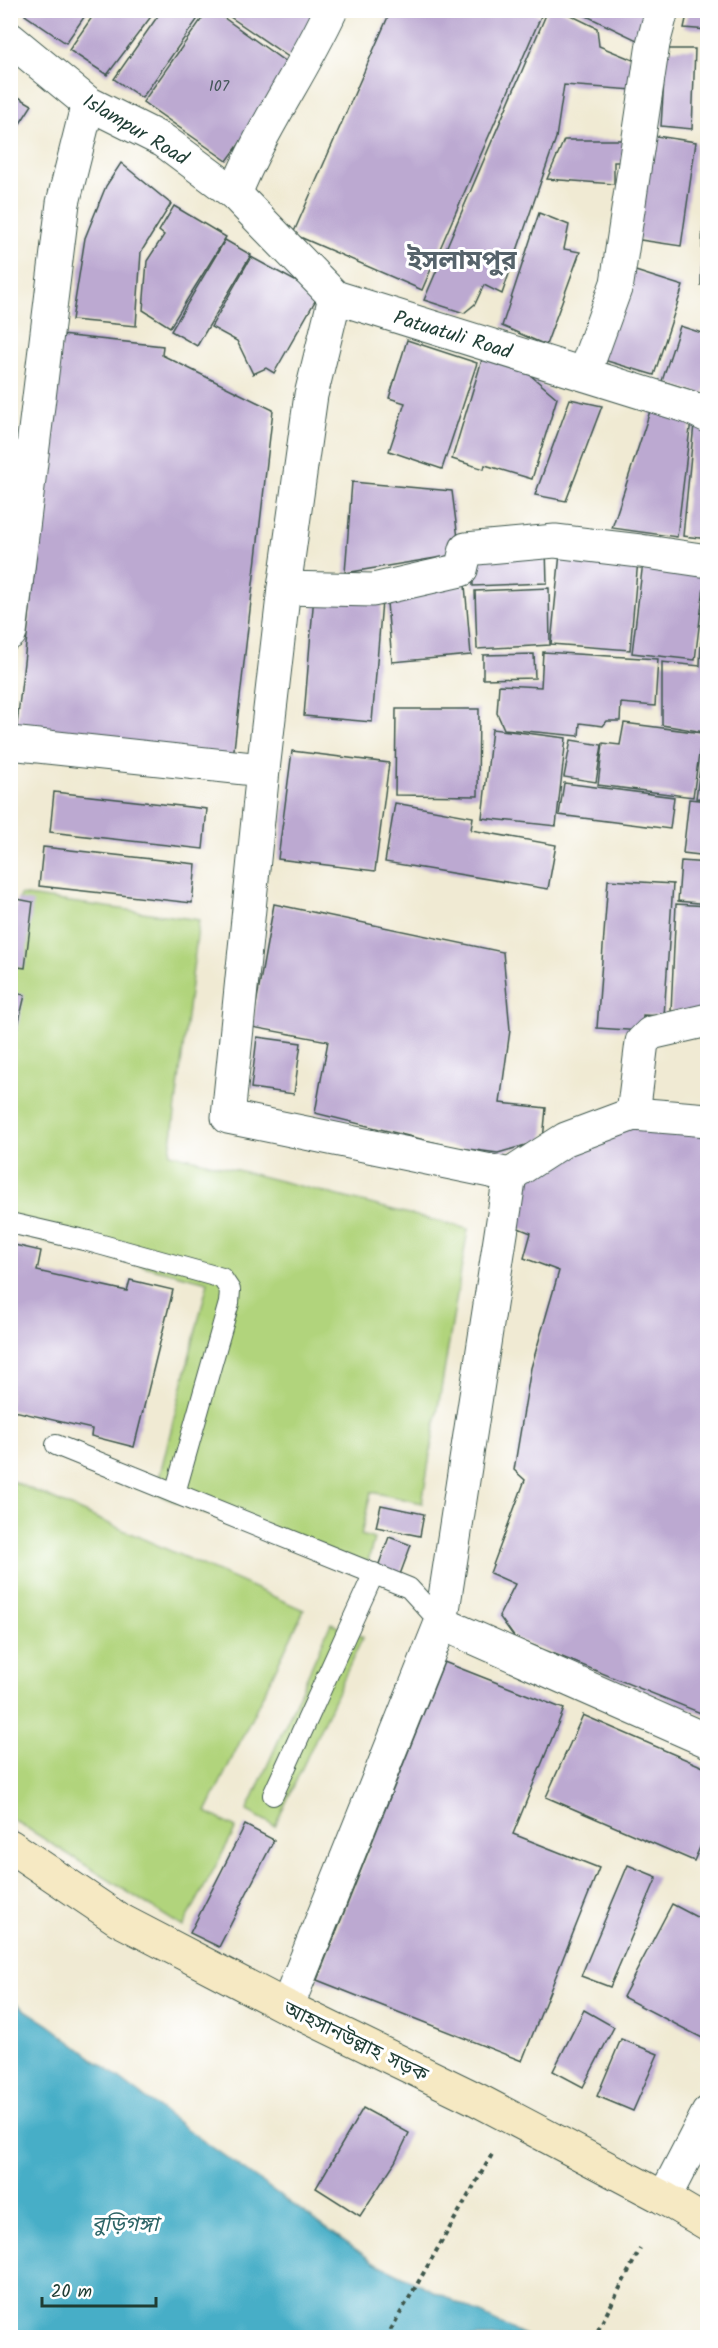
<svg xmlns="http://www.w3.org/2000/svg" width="718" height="2348" font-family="Kalam,'Noto Sans Bengali',sans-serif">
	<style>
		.green { fill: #b1d47c; stroke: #688858; stroke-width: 1.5 }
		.water { fill: #47aec7; stroke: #33767e; stroke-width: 1.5 }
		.building { fill: #bca9d1 }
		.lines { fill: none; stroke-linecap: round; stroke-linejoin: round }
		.lane-casing { stroke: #3e574c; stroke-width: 22 }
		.street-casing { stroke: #3e574c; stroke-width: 35 }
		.secondary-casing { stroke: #3e574c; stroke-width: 35 }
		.path { stroke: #3e574c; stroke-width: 4; stroke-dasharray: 4.5 4.5; stroke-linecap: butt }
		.lane { stroke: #fff; stroke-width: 20 }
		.street { stroke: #fff; stroke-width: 33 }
		.secondary { stroke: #f6e9c3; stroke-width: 33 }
		.labels { text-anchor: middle; stroke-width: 6; stroke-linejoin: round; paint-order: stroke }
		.number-label { font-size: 16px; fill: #46585b }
		.street-label { font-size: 20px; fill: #1f3d34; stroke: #fff }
		.water-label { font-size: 21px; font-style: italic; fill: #2d6567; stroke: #fff }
		.district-label { font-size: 26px; font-weight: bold; fill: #56636b; stroke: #fff }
	</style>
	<rect width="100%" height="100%" fill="#fff"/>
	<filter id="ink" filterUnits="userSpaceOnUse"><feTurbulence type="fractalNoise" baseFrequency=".0167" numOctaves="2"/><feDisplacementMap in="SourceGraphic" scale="12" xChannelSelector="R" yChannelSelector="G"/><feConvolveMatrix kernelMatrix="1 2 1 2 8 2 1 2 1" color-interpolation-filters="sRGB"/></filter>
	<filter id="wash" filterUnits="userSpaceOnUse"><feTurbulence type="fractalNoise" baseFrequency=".008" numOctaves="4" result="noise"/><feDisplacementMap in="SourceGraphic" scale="24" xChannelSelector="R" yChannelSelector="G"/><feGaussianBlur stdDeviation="1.35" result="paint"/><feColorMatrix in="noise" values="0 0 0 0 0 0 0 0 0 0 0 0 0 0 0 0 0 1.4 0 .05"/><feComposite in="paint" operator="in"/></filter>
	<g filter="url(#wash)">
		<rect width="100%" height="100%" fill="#f0ead3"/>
		<g class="green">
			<polygon points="20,895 199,920 170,1153 468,1229 422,1503 371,1492 361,1535 374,1539 365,1573 155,1494 208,1282 11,1233 10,946"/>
			<polygon points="10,1480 304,1610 206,1812 236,1828 183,1927 11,1818"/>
			<polygon points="331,1623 363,1637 275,1826 247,1811"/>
		</g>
		<polygon class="water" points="10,2000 49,2025 185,2128 374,2262 528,2337 11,2337"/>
		<g id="blocks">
			<g class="building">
				<polygon points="29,10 89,10 66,43 25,15"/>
				<polygon points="97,10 156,10 107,75 69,50"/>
				<polygon points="162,10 204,10 142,98 114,79"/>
				<polygon points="208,10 213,10 294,68 227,161 143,102"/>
				<polygon points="220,10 320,10 293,60"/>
				<polygon points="391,10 529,10 541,16 422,290 293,234"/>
				<polygon points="548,10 560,10 597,28 599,46 638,62 634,90 564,85 556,138 502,294 484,285 475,304 464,313 424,300"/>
				<polygon points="574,10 648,10 643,43"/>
				<polygon points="688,10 708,10 708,30 684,28"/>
				<polygon points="666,49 695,49 692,129 661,126"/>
				<polygon points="10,92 32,105 10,139"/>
				<polygon points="643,134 696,142 681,246 627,238"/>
				<polygon points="564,140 627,140 622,162 614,162 614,184 547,179"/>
				<polygon points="121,163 171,204 141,252 136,326 72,320 85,238 106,186"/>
				<polygon points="174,206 226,237 170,327 143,310 147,261 164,235 159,231"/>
				<polygon points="539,213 569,225 564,249 580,252 546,345 502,326"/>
				<polygon points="703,217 708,217 708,285 701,285"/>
				<polygon points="225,240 251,255 197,346 171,331"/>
				<polygon points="251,257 319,294 274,373 266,368 253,374 237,341 211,327"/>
				<polygon points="626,268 683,286 654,375 597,358"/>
				<polygon points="680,326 708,335 708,381 703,394 662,381"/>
				<polygon points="61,335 163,346 162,355 273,410 233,758 16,733"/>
				<polygon points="407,340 477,363 442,469 389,451 405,403 389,398"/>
				<polygon points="484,353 516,363 557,398 532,479 485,465 484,469 452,459"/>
				<polygon points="570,399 602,406 566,501 535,495"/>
				<polygon points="651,408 691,420 677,537 612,528"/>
				<polygon points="694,424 708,431 708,539 683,536"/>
				<polygon points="352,482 452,491 460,554 345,573"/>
				<polygon points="546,549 547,583 473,586 472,552"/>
				<polygon points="560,553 638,560 630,650 551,644"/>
				<polygon points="643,562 706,570 695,660 632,653"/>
				<polygon points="465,585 471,655 392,662 386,591"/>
				<polygon points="549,588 550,645 477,649 475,591"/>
				<polygon points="314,595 382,601 372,722 304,716"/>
				<polygon points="707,619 708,635 703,635"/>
				<polygon points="708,641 708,799 696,798 705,732 662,725 662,662 700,666 701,642"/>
				<polygon points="543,652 658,659 655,706 621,703 620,721 607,721 603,726 580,723 579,736 504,729 497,713 499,685 541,687"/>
				<polygon points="534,654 535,678 483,679 483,655"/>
				<polygon points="396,709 479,709 478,796 395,795"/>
				<polygon points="624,723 702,733 693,797 598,785 603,743 620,745"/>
				<polygon points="492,729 566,738 556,826 482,818"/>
				<polygon points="571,740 602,745 596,782 564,777"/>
				<polygon points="292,751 389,763 375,871 278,859"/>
				<polygon points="564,783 674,797 670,829 559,815"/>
				<polygon points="54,792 207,809 203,849 50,832"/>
				<polygon points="689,799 708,801 708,856 683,853"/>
				<polygon points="395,803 473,817 471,830 556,845 548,889 385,862"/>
				<polygon points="43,847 196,864 192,903 39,886"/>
				<polygon points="681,861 708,863 708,904 678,901"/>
				<polygon points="608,880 673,884 664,1016 643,1015 642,1031 597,1028"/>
				<polygon points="17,899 33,902 25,968 10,966 10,946"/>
				<polygon points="274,904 503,952 510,1030 500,1103 546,1108 543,1140 498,1153 453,1147 315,1113 328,1041 252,1027"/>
				<polygon points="676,904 708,906 708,1012 671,1011"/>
				<polygon points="10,992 25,995 14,1042 10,1041"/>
				<polygon points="257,1037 301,1043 294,1094 251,1088"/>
				<polygon points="635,1123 708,1130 708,1716 515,1638 499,1616 515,1584 490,1573 525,1480 514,1470 531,1368 559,1271 524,1258 531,1233 513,1226 524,1179 567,1147"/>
				<polygon points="10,1244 41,1251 37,1271 127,1291 130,1280 173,1290 134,1447 91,1436 92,1429 10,1410"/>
				<polygon points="381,1505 424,1514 420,1536 376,1527"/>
				<polygon points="389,1537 411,1545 398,1580 376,1572"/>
				<polygon points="444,1662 564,1709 513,1834 599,1868 522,2061 317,1980"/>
				<polygon points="583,1715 708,1769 708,1829 694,1861 546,1797"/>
				<polygon points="245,1825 274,1840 219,1947 190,1933"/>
				<polygon points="628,1865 657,1877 610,1987 581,1976"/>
				<polygon points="672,1904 708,1923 708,2041 623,1997"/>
				<polygon points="584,2010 614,2027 583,2087 553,2071"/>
				<polygon points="621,2039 658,2054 633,2111 597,2096"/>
				<polygon points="363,2108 409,2133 395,2162 360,2216 316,2188"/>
			</g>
		</g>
	</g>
	<g filter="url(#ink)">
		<use href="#blocks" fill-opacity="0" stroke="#3e574c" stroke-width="1.5"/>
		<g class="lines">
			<g class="lane-casing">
				<g id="lane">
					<polyline points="10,1223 88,1241 222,1278 230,1290 229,1303 175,1493"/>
					<polyline points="56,1445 409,1588 441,1623"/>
					<polyline points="273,1795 374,1573"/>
				</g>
			</g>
			<g class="street-casing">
				<g id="street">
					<polyline points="10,39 88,103 164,141 235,194 335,297 689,407 708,416"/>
					<path d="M235,194c25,-64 67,-121 96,-184"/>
					<polyline points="584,374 617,283 653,44 662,10"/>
					<polyline points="284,588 373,590 461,570 466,549 555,541 640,551 708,561"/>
					<polyline points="10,633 63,203 88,103"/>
					<polyline points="10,743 263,770"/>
					<polyline points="633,1114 642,1042 651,1033 708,1020"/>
					<polyline points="510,1175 566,1139 633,1114 708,1120"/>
					<polyline points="441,1623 708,1741"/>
					<polyline points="287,2007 441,1623 510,1175 228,1117 263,770 284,588 311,395 335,297"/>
					<polyline points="664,2198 708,2113"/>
				</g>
			</g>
			<g class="secondary-casing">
				<polyline id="secondary" points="10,1846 118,1919 287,2007 476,2099 664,2198 708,2224"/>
			</g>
			<g class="path">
				<polyline points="386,2338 494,2151"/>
				<polyline points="594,2338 640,2249"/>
			</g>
			<use href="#lane" class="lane"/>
			<use href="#street" class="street"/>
			<use href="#secondary" class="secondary"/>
		</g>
	</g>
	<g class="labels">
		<g class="number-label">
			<text x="219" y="91">107</text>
		</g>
		<g class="street-label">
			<text transform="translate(136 129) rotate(31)" y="7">Islampur Road</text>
			<text transform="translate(453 334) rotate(17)" y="7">Patuatuli Road</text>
			<text transform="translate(356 2041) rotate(26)" y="7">আহসানউল্লাহ সড়ক</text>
		</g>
		<g class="water-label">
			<text x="125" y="2231">বুড়িগঙ্গা</text>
		</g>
		<g class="district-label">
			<text x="462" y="269">ইসলামপুর</text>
		</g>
	</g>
	<rect width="718" height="2348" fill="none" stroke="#fff" stroke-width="36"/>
	<path d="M42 2297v9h114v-9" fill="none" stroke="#1f3d34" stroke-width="3"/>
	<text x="51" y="2297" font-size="18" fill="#1f3d34" stroke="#ffffff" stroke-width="4.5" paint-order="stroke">20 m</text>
</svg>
